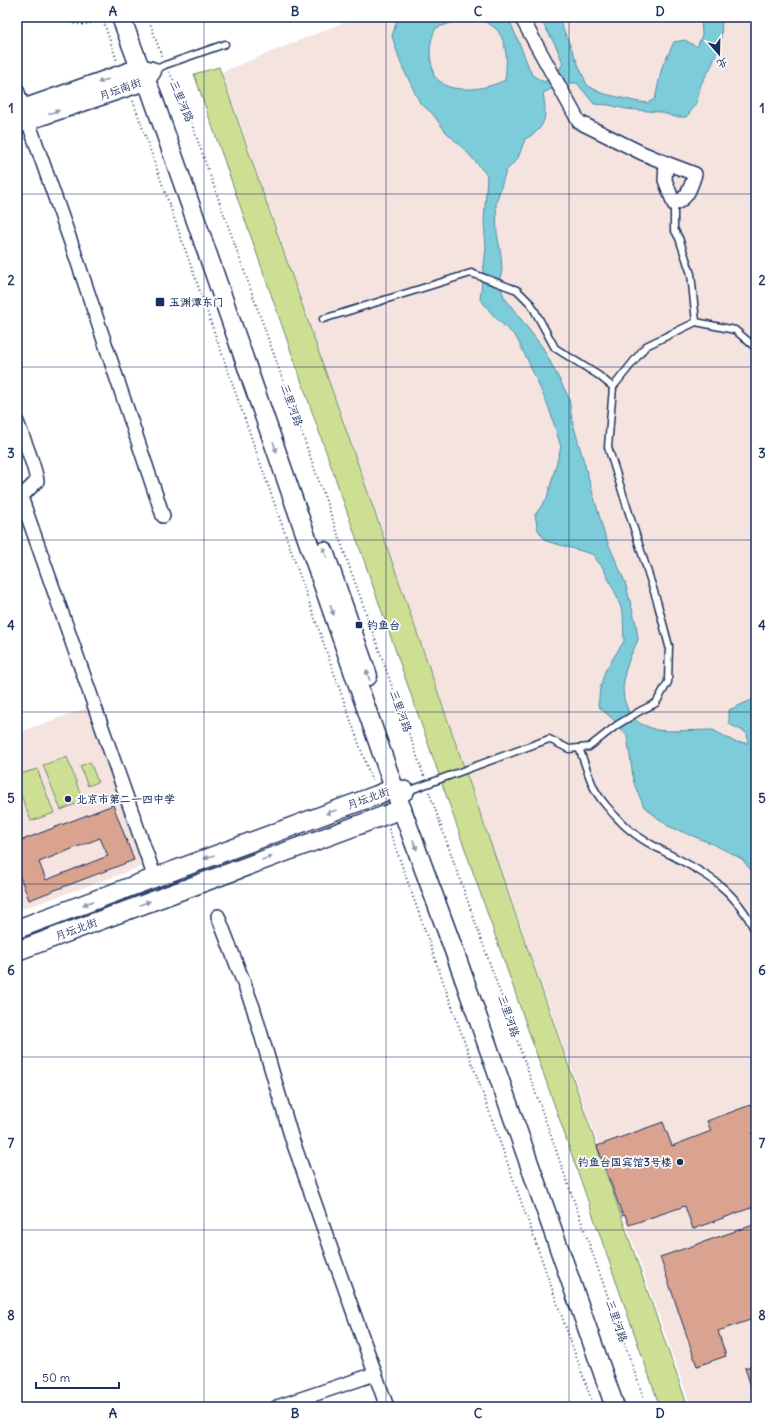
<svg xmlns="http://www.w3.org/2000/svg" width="773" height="1424" font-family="Delius,'LXGW WenKai TC',sans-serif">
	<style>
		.built { fill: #f4e3de }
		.green { fill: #cddf93; stroke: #748778 }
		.water { fill: #7dccda; stroke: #568da8; fill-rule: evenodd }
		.building { fill: #d9a390; stroke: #1b2f5e; fill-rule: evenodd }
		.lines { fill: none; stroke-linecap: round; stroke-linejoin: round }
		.lane-casing { stroke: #1b2f5e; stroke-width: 9 }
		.street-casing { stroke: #1b2f5e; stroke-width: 16 }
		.secondary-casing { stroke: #1b2f5e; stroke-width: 21 }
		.path { stroke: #1b2f5e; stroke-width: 2; stroke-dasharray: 1 3; stroke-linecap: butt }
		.lane { stroke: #fff; stroke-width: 6 }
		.street { stroke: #fff; stroke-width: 13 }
		.secondary { stroke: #fff; stroke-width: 18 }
		.path-bridge { stroke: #1b2f5e; stroke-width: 2; stroke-dasharray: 1 3; stroke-linecap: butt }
		.oneway { fill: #8d97ae }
		.grid { fill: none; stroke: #1b2f5e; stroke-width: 1; stroke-opacity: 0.55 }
		.poi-dot { fill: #1b2f5e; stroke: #fff; stroke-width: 1.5 }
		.labels { text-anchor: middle; stroke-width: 3.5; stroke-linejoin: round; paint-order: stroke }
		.street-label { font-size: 11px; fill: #1b2f5e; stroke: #fff }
		.poi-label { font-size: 11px; font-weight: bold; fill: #1b2f5e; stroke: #fff; text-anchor: start }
		.neatline { fill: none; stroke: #1b2f5e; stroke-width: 1.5 }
		.grid-label { font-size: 13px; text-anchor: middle; font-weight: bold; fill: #1b2f5e }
	</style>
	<rect width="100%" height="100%" fill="#fff"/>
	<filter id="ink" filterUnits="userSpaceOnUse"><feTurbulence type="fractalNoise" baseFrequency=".025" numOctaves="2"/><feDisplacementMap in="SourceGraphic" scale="8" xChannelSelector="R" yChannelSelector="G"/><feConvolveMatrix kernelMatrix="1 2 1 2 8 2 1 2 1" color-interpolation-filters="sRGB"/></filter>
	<g filter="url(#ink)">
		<g class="built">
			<polygon points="357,17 751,17 756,23 756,1407 691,1407 460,754 222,72"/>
			<polygon points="87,708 143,866 17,911 17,733"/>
		</g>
		<g class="green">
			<polygon points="219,67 688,1407 660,1407 194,74"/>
			<polygon points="67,757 83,801 61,810 43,765"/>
			<polygon points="90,762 98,782 88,786 80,766"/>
			<polygon points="37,769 54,813 31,821 17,785 17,775"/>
		</g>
		<path class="water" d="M398,17h110l12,28 12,30 12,7 13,-8 6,-11 -7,-17 -17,-29h19l29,68 14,8 33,8 13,2 8,-4 7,-32 12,-25 11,-2 12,7 5,-12 -1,-18h21l-1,24 -9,24 -11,19 -5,21 -10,12h-11l-15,-5 -34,-3 -17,-4 -15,-1 -17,-21h-13l-21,10c4,23 4,35 -18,46l-7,19 -12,13 -10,32 1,30 4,22 1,16 -3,10 5,16 39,51 26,50 3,22 33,116 20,46 11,42 2,16 -8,17 -5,15 -2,17 1,10 6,17 11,8 15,6 14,1 43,-1 22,12 13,1 -1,-10 -18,-9v-14l27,-12v179l-14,-18 -27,-14 -47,-19 -24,-19 -10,-24 -7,-47 -12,-15 -17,-15 2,-17 5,-18 19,-30 -1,-28 -8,-21 -12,-24 -11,-14 -46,-13 -8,-11 -3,-15 12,-17 14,-51 -12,-39 -21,-47 -12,-24 -22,-21 -14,-17 6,-51 -2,-26 3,-47 -21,-24 -20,-19 -14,-19 -12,-10 -19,-39 -9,-28zM477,17c6,4 16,8 21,14 10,14 9,33 7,49 -16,8 -38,12 -56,7 -5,-2 -11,-7 -15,-11 -4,-18 -7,-30 2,-48l27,-9z"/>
		<g class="building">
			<path d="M113,805l21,55 -105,40 -12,-31v-27zM100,838l8,18 -62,24 -7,-18z"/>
			<polygon points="756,1103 756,1132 752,1133 756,1146 756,1206 693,1229 685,1206 629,1225 625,1215 623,1216 597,1146 663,1122 672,1146 711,1131 707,1121"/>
			<polygon points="756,1224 756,1318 718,1331 726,1356 697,1366 660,1257"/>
			<polygon points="756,1364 756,1396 754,1396 745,1368"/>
		</g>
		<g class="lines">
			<g class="lane-casing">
				<g id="lane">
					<polyline points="153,71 165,65 225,44"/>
					<polyline points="674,204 674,229 679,238 691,274 696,322"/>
					<polyline points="323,319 471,273 517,290 531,304 555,348 598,375 613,387"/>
					<path d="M579,748c5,13 9,27 15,40 4,9 19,26 26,33 13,14 30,23 45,31 41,21 71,37 91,81"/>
					<polyline points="408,791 549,739 569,749 589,747 617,725 640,711 656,703 668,682 669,646 657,601 608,447 613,387 646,346 696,322 735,330 756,348"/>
				</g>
			</g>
			<g class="street-casing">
				<g id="street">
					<polyline points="521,17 579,122 642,153 666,163"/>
					<polyline points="17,90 74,251 163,516"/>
					<path d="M666,163l29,11c-5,15 -7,24 -21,30l-9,-24z"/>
					<path d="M17,422c7,19 17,40 20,59l-16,16 134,381"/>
					<polyline points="218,916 253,1007 292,1139 387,1407"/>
					<polyline points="277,1407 375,1374"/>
				</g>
			</g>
			<g class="secondary-casing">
				<g id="secondary">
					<polyline points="121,17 140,68 151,92 394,788 456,956 615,1407"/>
					<polyline points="17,111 140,68 151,71"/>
					<polyline points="17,124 145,81 152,71"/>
					<polyline points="324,551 368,676"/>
					<polyline points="17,929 377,795 394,788 405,791"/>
					<polyline points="17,951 402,809"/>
				</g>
			</g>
			<g class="path">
				<polyline points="102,17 117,61"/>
				<polyline points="148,17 162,57"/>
				<polyline points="169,72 180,91 424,776"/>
				<polyline points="133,101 372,781"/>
				<polyline points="429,792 647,1407"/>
				<polyline points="389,829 594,1407"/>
			</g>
			<use href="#lane" class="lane"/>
			<use href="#street" class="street"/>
			<use href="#secondary" class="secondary"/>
			<path class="path-bridge" d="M64,17c13,13 28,6 44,0"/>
		</g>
		<defs><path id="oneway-solid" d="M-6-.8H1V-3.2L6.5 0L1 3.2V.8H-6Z"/></defs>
		<g class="oneway">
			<use href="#oneway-solid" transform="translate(103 81) rotate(161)"/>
			<use href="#oneway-solid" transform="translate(54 112) rotate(-18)"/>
			<use href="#oneway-solid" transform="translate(275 447) rotate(71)"/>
			<use href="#oneway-solid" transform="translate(325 552) rotate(-110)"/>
			<use href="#oneway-solid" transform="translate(332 610) rotate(71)"/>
			<use href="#oneway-solid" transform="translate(368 675) rotate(-109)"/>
			<use href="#oneway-solid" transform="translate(331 812) rotate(160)"/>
			<use href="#oneway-solid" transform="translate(415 845) rotate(70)"/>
			<use href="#oneway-solid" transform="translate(209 857) rotate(160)"/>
			<use href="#oneway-solid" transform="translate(267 858) rotate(-20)"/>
			<use href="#oneway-solid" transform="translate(88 903) rotate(160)"/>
			<use href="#oneway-solid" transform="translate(145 903) rotate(-20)"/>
		</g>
	</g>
	<path class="grid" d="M204,17v1390M386,17v1390M569,17v1390M17,194h739M17,367h739M17,540h739M17,712h739M17,884h739M17,1057h739M17,1230h739"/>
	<g class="poi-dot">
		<rect x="155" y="297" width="10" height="10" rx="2"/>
		<rect x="355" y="621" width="8" height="8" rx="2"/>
		<circle cx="68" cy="799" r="4"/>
		<circle cx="680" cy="1162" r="4"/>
	</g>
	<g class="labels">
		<g class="street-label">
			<text transform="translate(120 89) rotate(-20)" y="4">月坛南街</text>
			<text transform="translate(182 101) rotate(67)" y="4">三里河路</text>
			<text transform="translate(292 405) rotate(70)" y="4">三里河路</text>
			<text transform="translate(401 711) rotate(70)" y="4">三里河路</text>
			<text transform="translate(368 798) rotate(-20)" y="4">月坛北街</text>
			<text transform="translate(76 929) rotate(-20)" y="4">月坛北街</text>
			<text transform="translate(509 1016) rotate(71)" y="4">三里河路</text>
			<text transform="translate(617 1321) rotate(71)" y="4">三里河路</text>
		</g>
		<g class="poi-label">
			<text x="169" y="306">玉渊潭东门</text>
			<text x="367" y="629">钓鱼台</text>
			<text x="76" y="803">北京市第二一四中学</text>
			<text x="672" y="1166" text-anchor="end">钓鱼台国宾馆3号楼</text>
		</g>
	</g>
	<rect width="773" height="1424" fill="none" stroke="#fff" stroke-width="44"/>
	<g transform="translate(719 54) rotate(160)" stroke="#ffffff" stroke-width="3" paint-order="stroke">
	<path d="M0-3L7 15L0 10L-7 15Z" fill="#1b2f5e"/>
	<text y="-6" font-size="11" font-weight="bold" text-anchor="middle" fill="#1b2f5e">北</text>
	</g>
	<path d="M36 1382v6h83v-6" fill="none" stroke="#1b2f5e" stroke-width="2"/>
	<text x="42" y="1382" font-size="12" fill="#1b2f5e" stroke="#ffffff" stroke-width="3" paint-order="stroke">50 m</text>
	<rect x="22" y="22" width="729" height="1380" class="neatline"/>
	<g class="grid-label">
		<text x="113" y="16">A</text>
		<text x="295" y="16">B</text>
		<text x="478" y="16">C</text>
		<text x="660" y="16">D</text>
		<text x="11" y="113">1</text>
		<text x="762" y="113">1</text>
		<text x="11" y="285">2</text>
		<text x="762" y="285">2</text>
		<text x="11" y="458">3</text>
		<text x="762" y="458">3</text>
		<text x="11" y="630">4</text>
		<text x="762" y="630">4</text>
		<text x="11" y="803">5</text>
		<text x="762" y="803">5</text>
		<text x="11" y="975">6</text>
		<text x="762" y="975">6</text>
		<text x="11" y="1148">7</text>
		<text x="762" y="1148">7</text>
		<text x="11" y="1320">8</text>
		<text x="762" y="1320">8</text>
		<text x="113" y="1418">A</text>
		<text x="295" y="1418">B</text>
		<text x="478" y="1418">C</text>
		<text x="660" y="1418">D</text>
	</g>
</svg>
